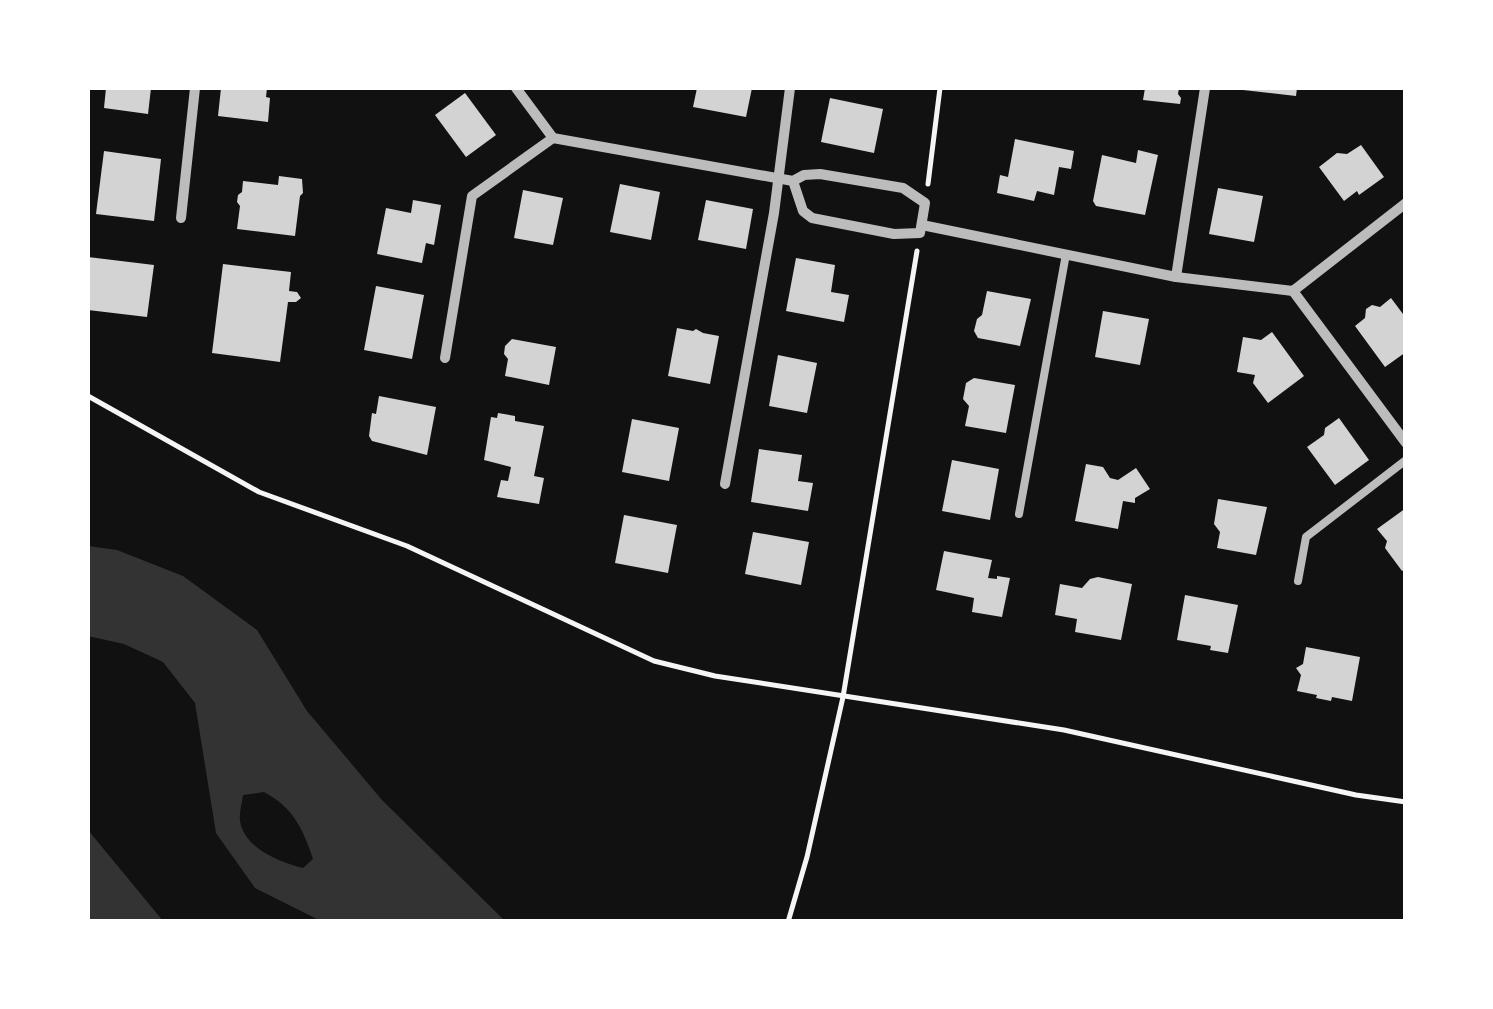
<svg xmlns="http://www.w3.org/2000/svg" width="1493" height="1009" font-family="Mulish,sans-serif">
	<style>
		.water { fill: #333; fill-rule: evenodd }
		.building { fill: #d3d3d3 }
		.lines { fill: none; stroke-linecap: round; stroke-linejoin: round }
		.path { stroke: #f5f5f5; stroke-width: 5 }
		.service { stroke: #bcbcbc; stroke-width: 8 }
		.minor { stroke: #bcbcbc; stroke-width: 10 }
	</style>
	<rect width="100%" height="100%" fill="#111"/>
	<g class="water">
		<path d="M88,546l29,4 66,26 74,54 50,81 75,89 123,121h-184l-66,-33 -39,-55 -21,-130 -32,-41 -39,-18 -36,-8zM264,792c29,15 39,37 49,67l-10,9c-23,-6 -60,-20 -63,-48 -1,-7 2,-17 3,-25z"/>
		<polygon points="88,830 163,921 88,921"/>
	</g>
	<g class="building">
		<polygon points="106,88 151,88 148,114 104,108"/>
		<polygon points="221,88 267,88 266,97 270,98 268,122 218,116"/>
		<polygon points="697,88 752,88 746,117 693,107"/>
		<polygon points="1145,88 1179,88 1178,94 1181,98 1180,104 1143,100"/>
		<polygon points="1243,88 1297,88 1296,96 1243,90"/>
		<polygon points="465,93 496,135 466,157 435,115"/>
		<polygon points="830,98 883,109 874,153 821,142"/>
		<polygon points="1015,139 1074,151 1071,169 1059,167 1054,195 1037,191 1034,201 997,193 1000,175 1008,177"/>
		<polygon points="1361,145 1384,177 1359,195 1357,191 1344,201 1319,167 1337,153 1347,154"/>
		<polygon points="1138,150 1158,155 1145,215 1096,206 1093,201 1102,155 1136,163"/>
		<polygon points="104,151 161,159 154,221 96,214"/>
		<polygon points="279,176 302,179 303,193 300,196 295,236 237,229 240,206 237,202 238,195 242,192 243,181 278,185"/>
		<polygon points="620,184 660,192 651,240 610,232"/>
		<polygon points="1218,188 1263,196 1254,242 1209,234"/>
		<polygon points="523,190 563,198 553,245 514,238"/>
		<polygon points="413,200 441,205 434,245 426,243 422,263 377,254 386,208 411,213"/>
		<polygon points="706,200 753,209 746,249 698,240"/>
		<polygon points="88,257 154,265 147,317 88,310"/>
		<polygon points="796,258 835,265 831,292 849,295 844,322 786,311"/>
		<polygon points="223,264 291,272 289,291 297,292 301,298 296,302 288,302 280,362 212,353"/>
		<polygon points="376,286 424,295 412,359 364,350"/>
		<polygon points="987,291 1031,299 1020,346 978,338 974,331 977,319 982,315"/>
		<polygon points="1391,298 1406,318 1406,352 1385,367 1355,326 1365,318 1366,309 1372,305 1380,307"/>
		<polygon points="1103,311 1149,319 1140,365 1095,357"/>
		<polygon points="677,328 693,331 696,329 703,333 719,336 710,384 668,376"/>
		<polygon points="1272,332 1304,376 1268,403 1253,383 1255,375 1237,372 1243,337 1261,340"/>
		<polygon points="512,339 556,347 549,385 505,376 508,359 504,354 505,346"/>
		<polygon points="778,355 817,363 807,413 769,406"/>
		<polygon points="974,378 1015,385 1006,433 965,426 969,406 963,399 966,383"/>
		<polygon points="379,396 436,407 427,455 372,441 369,436 372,413 376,414"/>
		<polygon points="498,413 515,416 515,421 544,426 534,476 544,478 539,504 497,497 501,480 508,481 511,467 484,460 491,417 497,418"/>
		<polygon points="1339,418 1369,460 1335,485 1307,447 1324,435 1325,428"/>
		<polygon points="632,419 679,428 669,481 622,472"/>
		<polygon points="759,449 802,455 798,481 813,483 808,511 751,502"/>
		<polygon points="952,460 999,469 990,520 942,511"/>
		<polygon points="1086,464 1103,467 1110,478 1118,480 1136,468 1150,489 1135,498 1135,503 1123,501 1118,529 1075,521"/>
		<polygon points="1218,499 1267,507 1256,555 1217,548 1220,532 1214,524"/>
		<polygon points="1406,508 1406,568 1402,571 1385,548 1387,541 1377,529"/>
		<polygon points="624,515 677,525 668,573 615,563"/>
		<polygon points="753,532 809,542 801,585 745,574"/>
		<polygon points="944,551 992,560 988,578 997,579 997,576 1010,578 1002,617 972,612 974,598 936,590"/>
		<polygon points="1098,577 1132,584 1121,640 1075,632 1077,619 1055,615 1060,584 1082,588 1090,579"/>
		<polygon points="1185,595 1238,605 1228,653 1210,650 1211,646 1177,640"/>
		<polygon points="1306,647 1360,657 1352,701 1332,697 1331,701 1316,698 1317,695 1297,691 1301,675 1296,668 1303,664"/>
	</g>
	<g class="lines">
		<g class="path">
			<polyline points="928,184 940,88"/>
			<polyline points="88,396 259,492 407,546 654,661 715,676 1064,730 1356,795 1406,802"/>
			<polyline points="788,922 807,857 843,697 917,251"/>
		</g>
		<g class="service">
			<polyline points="1019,514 1066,254"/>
			<polyline points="1298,581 1306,537 1406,460"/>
		</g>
		<g class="minor">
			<polyline points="516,88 553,138 793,181 804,175 820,174 903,188 925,203 920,233 894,234 812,218 803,211 793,181"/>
			<polyline points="181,218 195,88"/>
			<polyline points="922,225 1176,277 1293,291 1406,203"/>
			<polyline points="1176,277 1205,88"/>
			<polyline points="1293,291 1406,443"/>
			<polyline points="445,358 472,196 553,138"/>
			<polyline points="725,484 774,213 790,88"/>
		</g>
	</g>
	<rect width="1493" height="1009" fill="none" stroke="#ffffff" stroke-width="180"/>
</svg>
